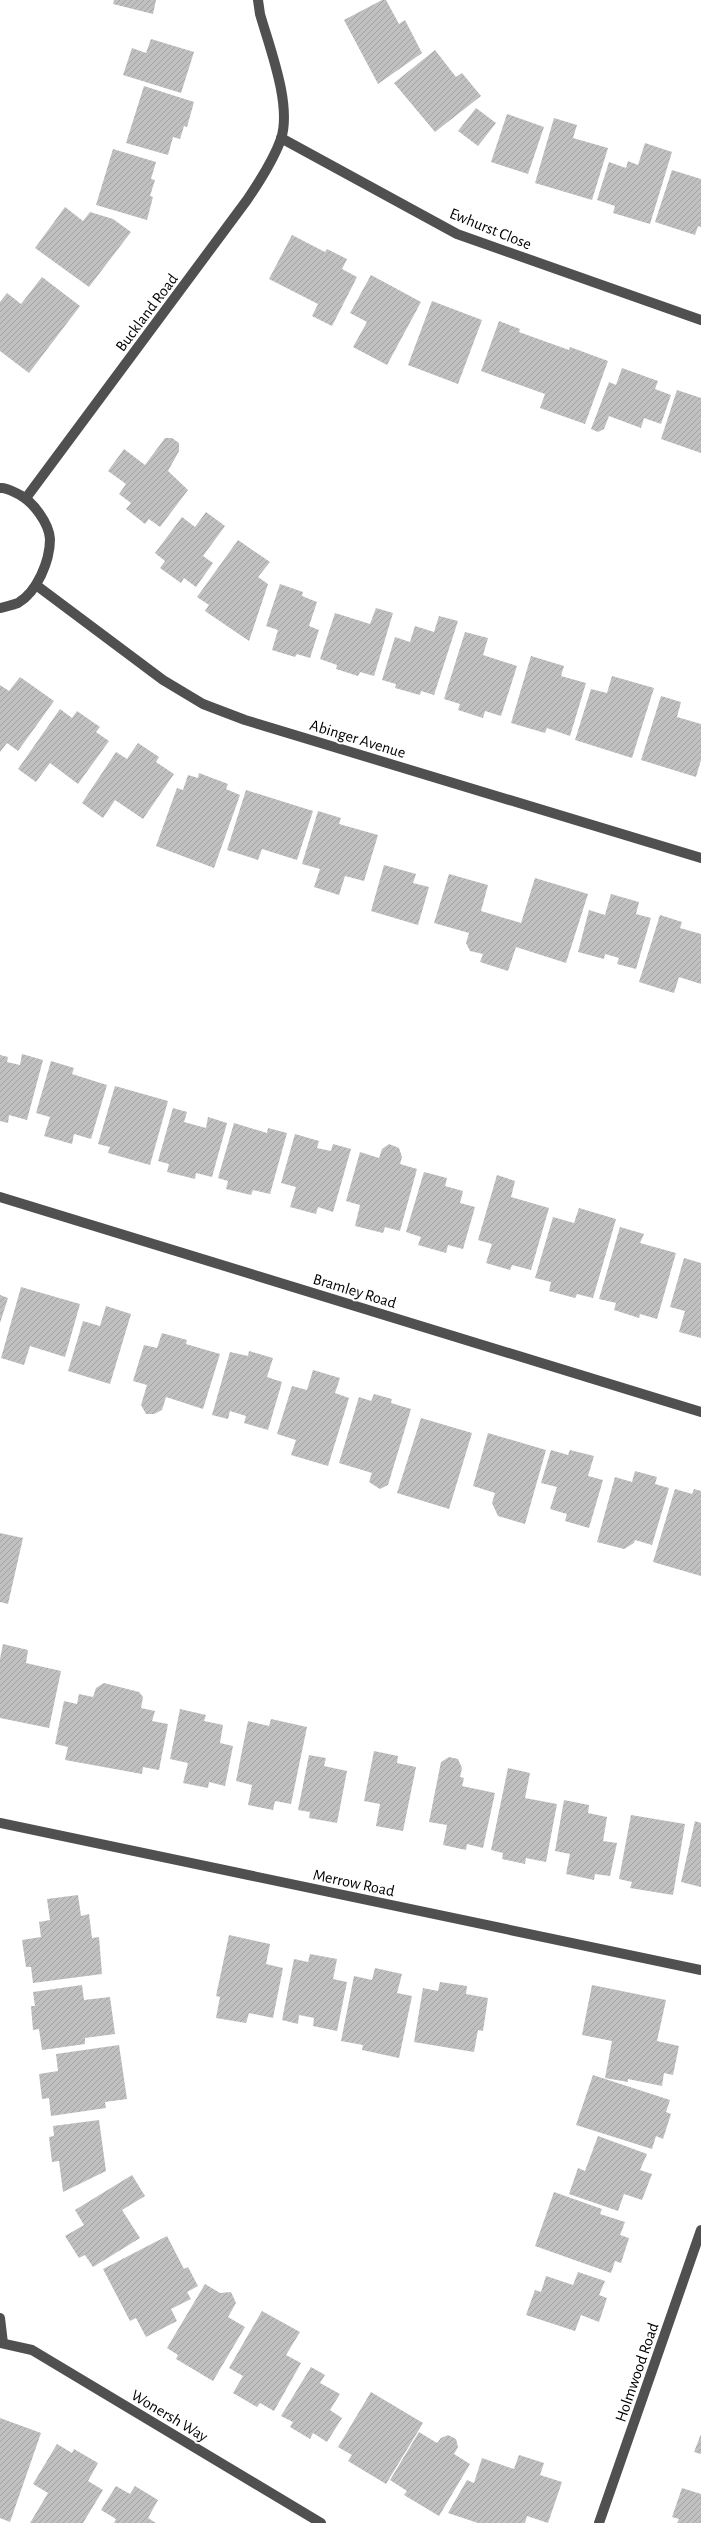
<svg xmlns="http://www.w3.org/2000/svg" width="701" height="2523" font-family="'Alegreya Sans',sans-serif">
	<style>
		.building { fill: url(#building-hatch) }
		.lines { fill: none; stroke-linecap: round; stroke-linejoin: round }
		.minor { stroke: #505050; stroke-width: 10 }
		.labels { text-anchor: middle; stroke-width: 4; stroke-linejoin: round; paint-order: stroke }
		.street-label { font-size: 16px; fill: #000; stroke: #fff }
	</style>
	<defs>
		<pattern id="building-hatch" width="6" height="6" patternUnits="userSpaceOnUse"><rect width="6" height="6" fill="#c0c0c0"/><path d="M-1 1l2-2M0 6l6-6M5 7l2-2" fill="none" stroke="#a3a3a3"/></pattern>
	</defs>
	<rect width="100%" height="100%" fill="#fff"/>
	<g class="building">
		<polygon points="114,0 156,0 153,14 113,4"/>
		<polygon points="382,0 386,0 399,24 405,20 422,53 378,84 344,20"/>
		<polygon points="151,39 194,52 181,93 123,75 132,48 146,53"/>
		<polygon points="435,50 456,77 462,73 481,96 435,132 394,83"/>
		<polygon points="144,86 194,102 187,127 184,126 180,139 173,137 168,155 126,143"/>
		<polygon points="476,108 496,123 478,146 458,131"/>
		<polygon points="507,114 544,127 528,174 491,162"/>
		<polygon points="554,118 577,125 573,138 608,148 592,200 535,183"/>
		<polygon points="645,143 672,152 650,224 613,213 615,206 597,200 609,162 626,168 628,161 638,165"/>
		<polygon points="113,149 156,162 151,179 155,180 150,196 153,197 147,220 96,205"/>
		<polygon points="672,170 701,179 701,227 698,226 695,235 655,222"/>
		<polygon points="65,207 83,221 90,212 113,219 131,232 89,287 35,248"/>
		<polygon points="292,235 325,252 327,249 347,259 342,269 357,277 332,326 312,316 318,304 269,279"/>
		<polygon points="371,275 421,302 387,365 353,347 367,322 350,313"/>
		<polygon points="42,277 80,306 29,373 0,351 0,302 7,293 21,304"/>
		<polygon points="432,301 482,320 458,384 408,365"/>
		<polygon points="499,321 520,329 519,332 569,350 570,347 608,361 585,424 540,408 545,394 481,371"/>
		<polygon points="622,368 658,381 655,389 671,395 661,424 644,418 641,428 609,416 604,429 598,432 591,429 609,382 616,385"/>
		<polygon points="677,390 701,398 701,453 661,439"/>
		<polygon points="165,438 172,438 179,443 179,451 168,471 188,490 160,527 149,519 145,524 126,509 131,503 119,494 126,484 108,471 124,449 145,465"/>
		<polygon points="206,512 225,526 203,556 213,563 196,587 184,578 181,583 160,568 165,561 155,553 182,517 195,527"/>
		<polygon points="238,540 270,562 258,577 268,584 249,641 205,611 209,605 197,597"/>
		<polygon points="280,584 303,592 302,596 317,602 309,626 319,630 310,658 297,654 295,657 272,650 278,630 266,626"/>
		<polygon points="376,608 393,613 374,676 360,672 358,676 336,669 337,665 320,659 335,613 370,624"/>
		<polygon points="439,616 458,621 434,695 421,691 420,695 395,688 396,684 382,680 395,637 410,642 415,626 434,632"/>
		<polygon points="465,632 488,638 483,655 517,666 501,716 485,711 483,718 458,710 460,704 444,699"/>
		<polygon points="531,656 564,666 561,676 586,683 570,736 547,728 545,733 511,723"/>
		<polygon points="612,676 654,688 632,758 575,740 591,689 607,693"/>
		<polygon points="20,677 54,701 18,751 7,743 0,752 0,685 9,691"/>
		<polygon points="661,696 681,702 677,717 701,724 701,760 696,777 641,760"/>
		<polygon points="60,709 72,718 77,711 100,727 96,732 109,741 78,784 50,763 36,782 18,769"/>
		<polygon points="138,743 159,757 156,762 174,774 143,819 115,800 103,818 82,803 116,752 127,759"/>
		<polygon points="199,773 228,784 226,789 240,795 214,868 156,846 177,788 183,790 188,775 198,778"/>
		<polygon points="246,790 313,811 297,860 262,849 258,860 227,850"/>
		<polygon points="318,811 341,818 339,824 378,835 364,881 345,876 339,895 314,887 320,869 302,864"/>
		<polygon points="384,865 416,874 413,883 429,887 418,925 371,911"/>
		<polygon points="449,874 488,885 481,911 521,923 535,878 588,894 566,963 516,947 508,971 480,962 483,954 470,951 466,943 469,933 434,923"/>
		<polygon points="611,894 639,902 636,914 651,918 636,969 617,964 619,958 605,954 604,959 578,952 589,910 605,915"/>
		<polygon points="660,915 682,922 680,928 701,934 701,984 679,977 674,993 639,982"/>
		<polygon points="22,1054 43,1060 27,1120 9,1115 8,1123 0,1121 0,1055 8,1057 7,1062 20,1065"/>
		<polygon points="51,1061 74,1068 72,1074 107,1085 91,1139 74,1134 72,1144 44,1136 50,1117 36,1113"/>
		<polygon points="115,1086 168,1101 150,1165 108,1153 110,1147 98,1144"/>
		<polygon points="173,1108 187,1112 184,1122 206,1128 208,1117 227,1123 212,1177 196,1173 195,1179 167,1172 169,1164 158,1161"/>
		<polygon points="234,1123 267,1133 268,1128 287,1133 270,1194 253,1190 251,1195 226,1189 228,1181 218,1178"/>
		<polygon points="295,1134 319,1141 317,1148 331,1151 333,1144 351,1149 333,1212 318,1207 316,1214 290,1207 296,1187 281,1183"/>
		<polygon points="389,1144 399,1148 402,1157 400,1164 417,1169 400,1231 385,1227 383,1233 355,1226 360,1205 346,1201 360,1152 379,1158 382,1149"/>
		<polygon points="424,1172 447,1178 445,1186 463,1191 460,1203 475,1207 463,1249 448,1245 446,1253 418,1245 421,1237 406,1232"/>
		<polygon points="497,1175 515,1181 511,1197 549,1208 531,1270 512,1265 510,1270 486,1263 492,1244 478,1240"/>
		<polygon points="579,1208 616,1219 593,1298 577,1294 575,1298 549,1291 551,1282 535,1278 553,1217 574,1223"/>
		<polygon points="620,1227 644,1234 640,1243 676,1253 657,1319 640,1314 639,1318 614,1310 616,1303 599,1299"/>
		<polygon points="684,1258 701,1263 701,1338 679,1332 685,1311 670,1307"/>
		<polygon points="21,1287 80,1304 65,1357 30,1346 24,1365 1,1358"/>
		<polygon points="0,1295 8,1298 0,1323"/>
		<polygon points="106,1306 131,1314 110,1384 68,1371 83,1321 100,1326"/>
		<polygon points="162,1333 187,1340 186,1344 220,1354 203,1409 166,1397 162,1410 154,1414 146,1414 141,1405 147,1385 133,1381 144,1345 157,1348"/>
		<polygon points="249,1351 273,1358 267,1377 282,1382 268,1430 244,1423 246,1416 230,1411 228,1419 212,1415 230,1352 248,1356"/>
		<polygon points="313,1370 340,1378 335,1393 349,1398 328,1466 291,1455 296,1440 277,1434 292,1386 307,1390"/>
		<polygon points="374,1394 392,1399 391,1403 411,1409 388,1485 380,1489 369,1482 372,1473 339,1463 359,1397 371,1401"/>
		<polygon points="421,1418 472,1433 449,1509 397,1493"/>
		<polygon points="488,1433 546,1450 525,1524 498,1516 492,1503 495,1493 473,1486"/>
		<polygon points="551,1450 568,1455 570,1450 594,1456 588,1476 603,1480 589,1528 565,1521 567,1514 550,1509 557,1487 541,1483"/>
		<polygon points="635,1471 657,1477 655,1484 669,1488 652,1545 635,1540 634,1543 624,1549 597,1542 615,1477 632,1482"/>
		<polygon points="675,1489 692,1494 694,1489 701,1491 701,1576 653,1562"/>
		<polygon points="0,1533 23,1538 8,1604 0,1602"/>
		<polygon points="3,1644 28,1650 26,1663 61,1671 49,1728 0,1718 0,1659"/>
		<polygon points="104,1683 139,1692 143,1697 141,1708 155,1711 152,1721 168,1724 159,1770 143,1767 142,1774 65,1760 68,1747 55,1744 64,1701 77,1704 79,1694 93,1697 96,1688"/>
		<polygon points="180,1709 206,1715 204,1721 223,1725 220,1743 233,1746 225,1786 209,1782 208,1788 183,1783 188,1763 170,1759"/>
		<polygon points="271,1719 307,1727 291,1804 275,1801 273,1810 248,1805 252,1785 236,1781 248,1721 269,1726"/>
		<polygon points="374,1751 398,1756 397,1763 416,1767 403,1831 376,1826 380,1804 364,1801"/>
		<polygon points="309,1755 326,1758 324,1766 347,1771 337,1823 309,1818 310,1812 298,1810"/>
		<polygon points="449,1757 458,1759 462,1768 460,1777 464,1778 462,1786 495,1793 483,1848 467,1844 466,1850 443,1845 447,1825 429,1822 441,1762"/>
		<polygon points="508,1768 530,1773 525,1798 557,1804 546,1862 526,1858 525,1864 502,1859 503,1853 491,1850"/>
		<polygon points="564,1800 589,1805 588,1813 607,1817 603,1841 617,1843 610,1876 595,1874 594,1880 566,1874 570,1854 555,1851"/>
		<polygon points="631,1815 685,1824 673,1895 630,1888 632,1882 619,1879"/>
		<polygon points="695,1821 701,1823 701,1887 681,1882"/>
		<polygon points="78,1895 81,1916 89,1914 92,1938 99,1937 102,1974 33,1983 31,1967 26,1967 22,1940 41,1937 39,1922 50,1920 47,1899"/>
		<polygon points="229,1935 270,1944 266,1964 283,1968 273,2018 249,2013 246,2023 216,2018 220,1997 216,1996"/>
		<polygon points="310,1954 337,1959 333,1979 347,1982 337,2031 313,2026 314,2018 299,2015 298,2024 282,2020 294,1959 308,1962"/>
		<polygon points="375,1968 402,1974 397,1993 412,1996 399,2058 362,2050 363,2045 341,2041 354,1976 372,1980"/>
		<polygon points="440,1982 467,1986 466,1994 488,1998 483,2031 478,2030 474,2052 414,2042 423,1988 438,1991"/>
		<polygon points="82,1985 84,2000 110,1997 115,2034 85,2038 85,2044 42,2050 39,2029 33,2030 31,2006 35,2006 33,1992"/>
		<polygon points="592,1985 666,2000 657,2041 679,2046 673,2075 664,2073 662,2086 628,2079 628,2082 605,2078 612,2041 582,2035"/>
		<polygon points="119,2045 127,2099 105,2102 106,2108 51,2116 49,2098 42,2099 39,2074 58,2071 56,2054"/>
		<polygon points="593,2075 670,2100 666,2112 671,2114 663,2139 656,2136 652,2149 576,2125"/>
		<polygon points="99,2120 106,2171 63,2192 59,2161 52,2162 49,2137 54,2136 53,2126"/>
		<polygon points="598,2136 647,2154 640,2170 652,2174 642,2200 624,2194 618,2211 569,2194 578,2168 585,2171"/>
		<polygon points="132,2175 145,2196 122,2210 140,2238 93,2267 85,2255 79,2258 65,2236 84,2225 75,2210"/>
		<polygon points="554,2192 602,2209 600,2214 625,2222 620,2235 629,2238 621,2263 615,2261 611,2273 535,2246"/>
		<polygon points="167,2236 184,2269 188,2267 198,2286 187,2292 191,2299 171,2309 177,2321 146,2337 136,2318 130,2321 103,2269"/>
		<polygon points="578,2272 605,2281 599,2295 607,2298 599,2322 581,2315 575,2331 526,2315 535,2290 541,2292 546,2276 573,2285"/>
		<polygon points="205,2284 220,2293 231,2292 236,2303 228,2317 245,2327 213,2381 176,2359 178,2355 167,2348"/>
		<polygon points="262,2311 300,2332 286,2355 301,2363 274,2411 260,2403 257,2407 233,2393 243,2376 229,2368"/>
		<polygon points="311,2367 325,2375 320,2383 340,2394 330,2410 342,2418 327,2442 313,2433 310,2439 290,2427 293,2422 281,2416"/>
		<polygon points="371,2392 423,2423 386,2484 348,2461 352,2455 338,2447"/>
		<polygon points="0,2418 41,2433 10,2522 0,2518"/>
		<polygon points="419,2432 437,2443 441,2438 448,2435 456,2439 458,2447 454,2454 470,2464 439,2516 404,2495 407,2491 390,2480"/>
		<polygon points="701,2434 701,2454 694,2452"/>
		<polygon points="57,2444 72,2453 74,2449 98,2463 88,2481 103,2490 83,2523 30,2523 48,2493 33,2484"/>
		<polygon points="519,2455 544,2463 540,2475 562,2482 548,2523 527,2516 525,2523 478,2523 448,2513 467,2480 474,2483 482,2458 514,2469"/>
		<polygon points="116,2486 130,2494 135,2486 158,2500 148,2518 156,2523 114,2523 116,2519 101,2510"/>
		<polygon points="682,2488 701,2494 701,2523 677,2523 679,2519 672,2517"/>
	</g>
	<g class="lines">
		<g class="minor">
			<polyline points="281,138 457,234 701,320"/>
			<path d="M0,488c7,-1 13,4 20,7 13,7 29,28 30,44 0,22 -13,53 -32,64 -6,2 -13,4 -18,5"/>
			<path d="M26,498l221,-298c13,-19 26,-39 34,-61 11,-34 -11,-90 -21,-125l-2,-14"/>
			<polyline points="36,585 163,680 203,704 245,720 701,858"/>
			<polyline points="0,1197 701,1412"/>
			<polyline points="0,1823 701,1970"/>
			<polyline points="0,2318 3,2343"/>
			<polyline points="0,2343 32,2350 321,2523"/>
			<polyline points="599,2523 701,2230"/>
		</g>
	</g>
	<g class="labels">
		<g class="street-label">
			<text transform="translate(491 228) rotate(22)" y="6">Ewhurst Close</text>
			<text transform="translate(146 312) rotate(-53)" y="6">Buckland Road</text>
			<text transform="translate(358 738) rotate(17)" y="6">Abinger Avenue</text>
			<text transform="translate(355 1290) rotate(17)" y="6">Bramley Road</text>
			<text transform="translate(354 1882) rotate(12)" y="6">Merrow Road</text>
			<text transform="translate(636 2372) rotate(-71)" y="6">Holmwood Road</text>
			<text transform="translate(170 2415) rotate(31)" y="6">Wonersh Way</text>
		</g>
	</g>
</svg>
